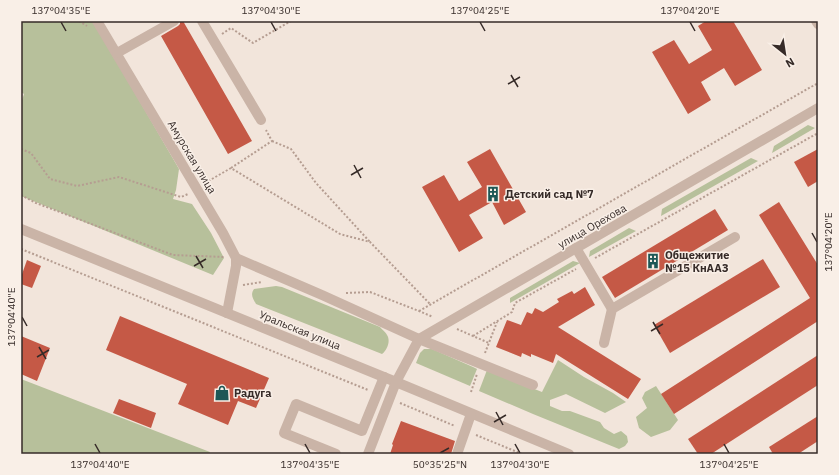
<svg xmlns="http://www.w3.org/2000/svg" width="839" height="475" font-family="'IBM Plex Sans',sans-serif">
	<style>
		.green { fill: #b7c09b }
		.building { fill: #c55946 }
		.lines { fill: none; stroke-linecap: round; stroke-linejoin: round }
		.path { stroke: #b59d91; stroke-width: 2; stroke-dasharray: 2 2; stroke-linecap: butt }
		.minor { stroke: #cab4a7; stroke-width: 10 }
		.ticks { fill: none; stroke: #362b28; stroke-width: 1.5 }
		.labels { text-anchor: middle; stroke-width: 3; stroke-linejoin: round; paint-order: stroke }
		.street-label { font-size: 11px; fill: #362b28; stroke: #f9efe7 }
		.poi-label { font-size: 11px; font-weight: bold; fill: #362b28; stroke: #f9efe7; text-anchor: start }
		.neatline { fill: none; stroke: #362b28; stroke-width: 1.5 }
		.ticks-label { font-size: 10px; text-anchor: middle; fill: #362b28 }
	</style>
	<rect width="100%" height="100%" fill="#f2e5db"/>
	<g class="green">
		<polygon points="21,21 93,21 179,169 176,190 173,199 192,204 211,233 224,258 213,275 21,196 21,103 24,94 21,92"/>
		<polygon points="808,125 815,128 772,153 774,146"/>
		<polygon points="751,158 758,161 661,216 662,209"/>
		<polygon points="629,228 636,231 589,257 590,251"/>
		<polygon points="573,261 580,263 510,303 510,298"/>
		<path d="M276,286l6,1 98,40c2,3 6,5 7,8 4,6 0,15 -5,19l-126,-50c-3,-6 -6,-9 -2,-15z"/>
		<polygon points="424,349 432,349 473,367 477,369 470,386 416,363 420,353"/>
		<polygon points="558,360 584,377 613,393 626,402 605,413 566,394 550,400 550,406 562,411 570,411 600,422 604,428 614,434 621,431 627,436 628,442 625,446 619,449 533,414 479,391 487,370 542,392"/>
		<polygon points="21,379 210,452 209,454 21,454"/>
		<polygon points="656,386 678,420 670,430 651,437 639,428 636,417 647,408 642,398 645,392"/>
	</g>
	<g class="building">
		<polygon points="180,21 183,21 252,141 228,154 161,36 178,26 180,24"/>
		<polygon points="706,21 733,21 762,70 735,86 724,68 701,82 711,100 688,114 652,52 674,40 689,64 712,50 698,26"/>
		<polygon points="490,149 526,212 504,225 492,202 469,215 483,238 459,252 422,187 444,175 459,201 482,187 467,162"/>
		<polygon points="818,149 818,181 808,187 794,162"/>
		<polygon points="779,202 818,265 818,321 674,414 661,394 810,298 759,215"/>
		<polygon points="715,209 728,230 615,298 602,277"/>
		<polygon points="763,259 780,287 670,353 654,325"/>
		<polygon points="27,260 41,266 32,288 21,284 21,277"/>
		<polygon points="585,287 595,305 558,327 641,379 628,399 556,354 553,363 531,354 531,357 522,353 521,357 496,347 507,320 521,325 527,312 532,314 535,308 543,312 559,302 557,299 572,291 574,294"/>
		<polygon points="120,316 269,378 256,408 238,401 228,425 178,404 187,384 106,350"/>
		<polygon points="21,336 50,348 37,381 21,374"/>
		<polygon points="818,355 818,385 711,454 698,454 688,439"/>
		<polygon points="119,399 156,413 151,428 113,413"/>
		<polygon points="818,416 818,441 798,454 773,454 769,447"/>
		<polygon points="401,421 455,441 451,454 390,454 393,445 392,444"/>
	</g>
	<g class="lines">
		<g class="path">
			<polyline points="79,21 87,26"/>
			<polyline points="222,34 231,28 253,43 291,21"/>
			<polyline points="272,141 291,149 316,183 370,242"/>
			<polyline points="21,149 31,153 50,179 77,186 119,177 181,197 188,194"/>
			<polyline points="231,168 272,141 266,130"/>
			<polyline points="205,183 231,168 340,234 370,242 431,305"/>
			<polyline points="21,195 36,203 173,255 224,257"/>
			<polyline points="21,249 368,390"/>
			<polyline points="595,258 818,133"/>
			<polyline points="243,285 262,282"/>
			<polyline points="346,293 370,292 419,311 433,317"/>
			<polyline points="419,311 818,83"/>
			<polyline points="457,329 489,343"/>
			<polyline points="473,336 512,312 515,303 576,269"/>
			<polyline points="485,353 497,322"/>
			<polyline points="471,392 477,374"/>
			<polyline points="400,403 455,426"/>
			<polyline points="476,435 522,454"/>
		</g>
		<g class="minor">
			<polyline points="97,21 223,233 236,258 236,266 227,313"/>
			<polyline points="202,21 261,120"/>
			<polyline points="816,21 818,24"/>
			<polyline points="117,53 174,21"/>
			<polyline points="21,229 396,382 569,454"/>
			<polyline points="576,248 612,309"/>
			<polyline points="236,258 322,295 419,339 533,385"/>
			<polyline points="604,343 612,309 735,237"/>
			<polyline points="336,454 284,433 296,404 362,431 384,377"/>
			<polyline points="368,454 396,382 419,339 818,108"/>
			<polyline points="457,454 471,414"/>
		</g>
	</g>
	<path class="ticks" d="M61,22l5,9M271,22l5,9M480,22l5,9M690,22l5,9M511,75l7,12M508,84l12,-7M354,165l7,13M351,175l12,-7M812,233l5,9M196,256l7,12M194,266l12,-7M22,317l5,9M653,322l7,12M651,331l12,-7M39,347l7,12M37,357l12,-7M496,412l7,13M494,422l12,-7M95,444l5,9M305,444l5,9M515,444l5,9M724,444l5,9M440,453l9,-5"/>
	<defs>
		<g id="building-bare" transform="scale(1.2)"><path d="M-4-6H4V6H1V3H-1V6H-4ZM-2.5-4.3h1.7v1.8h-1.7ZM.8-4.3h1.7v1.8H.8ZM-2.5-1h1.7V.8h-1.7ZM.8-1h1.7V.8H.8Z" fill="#1d5756" stroke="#f9efe7" stroke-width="2.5" paint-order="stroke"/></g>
		<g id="shop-bare" transform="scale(1.2)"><path d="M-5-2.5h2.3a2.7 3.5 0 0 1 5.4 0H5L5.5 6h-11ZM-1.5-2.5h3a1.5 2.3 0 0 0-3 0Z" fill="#1d5756" stroke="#f9efe7" stroke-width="2.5" paint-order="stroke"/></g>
	</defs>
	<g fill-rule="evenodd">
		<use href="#building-bare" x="493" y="194"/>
		<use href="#building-bare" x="653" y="261"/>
		<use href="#shop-bare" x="222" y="393"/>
	</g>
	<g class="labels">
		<g class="street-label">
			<text transform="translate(192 157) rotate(59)" y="4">Амурская улица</text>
			<text transform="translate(592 226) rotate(-30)" y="4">улица Орехова</text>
			<text transform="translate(300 330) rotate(22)" y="4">Уральская улица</text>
		</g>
		<g class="poi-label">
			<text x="505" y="198">Детский сад №7</text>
			<text x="665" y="259">Общежитие<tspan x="665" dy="13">№15 КнААЗ</tspan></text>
			<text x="234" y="397">Радуга</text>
		</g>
	</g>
	<rect width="839" height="475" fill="none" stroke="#f9efe7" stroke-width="44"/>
	<g transform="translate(785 54) rotate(150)" stroke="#f9efe7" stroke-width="3" paint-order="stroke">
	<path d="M0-3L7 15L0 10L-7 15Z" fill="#362b28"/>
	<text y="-6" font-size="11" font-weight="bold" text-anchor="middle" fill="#362b28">N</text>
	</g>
	<rect x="22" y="22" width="795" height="431" class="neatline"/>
	<g class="ticks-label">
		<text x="61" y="14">137°04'35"E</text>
		<text x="271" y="14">137°04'30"E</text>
		<text x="480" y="14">137°04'25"E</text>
		<text x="690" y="14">137°04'20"E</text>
		<text transform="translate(828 242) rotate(-90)" y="4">137°04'20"E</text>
		<text transform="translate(11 317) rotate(-90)" y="4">137°04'40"E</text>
		<text x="100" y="468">137°04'40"E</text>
		<text x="310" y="468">137°04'35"E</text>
		<text x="440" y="468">50°35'25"N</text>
		<text x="520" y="468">137°04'30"E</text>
		<text x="729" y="468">137°04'25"E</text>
	</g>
</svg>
